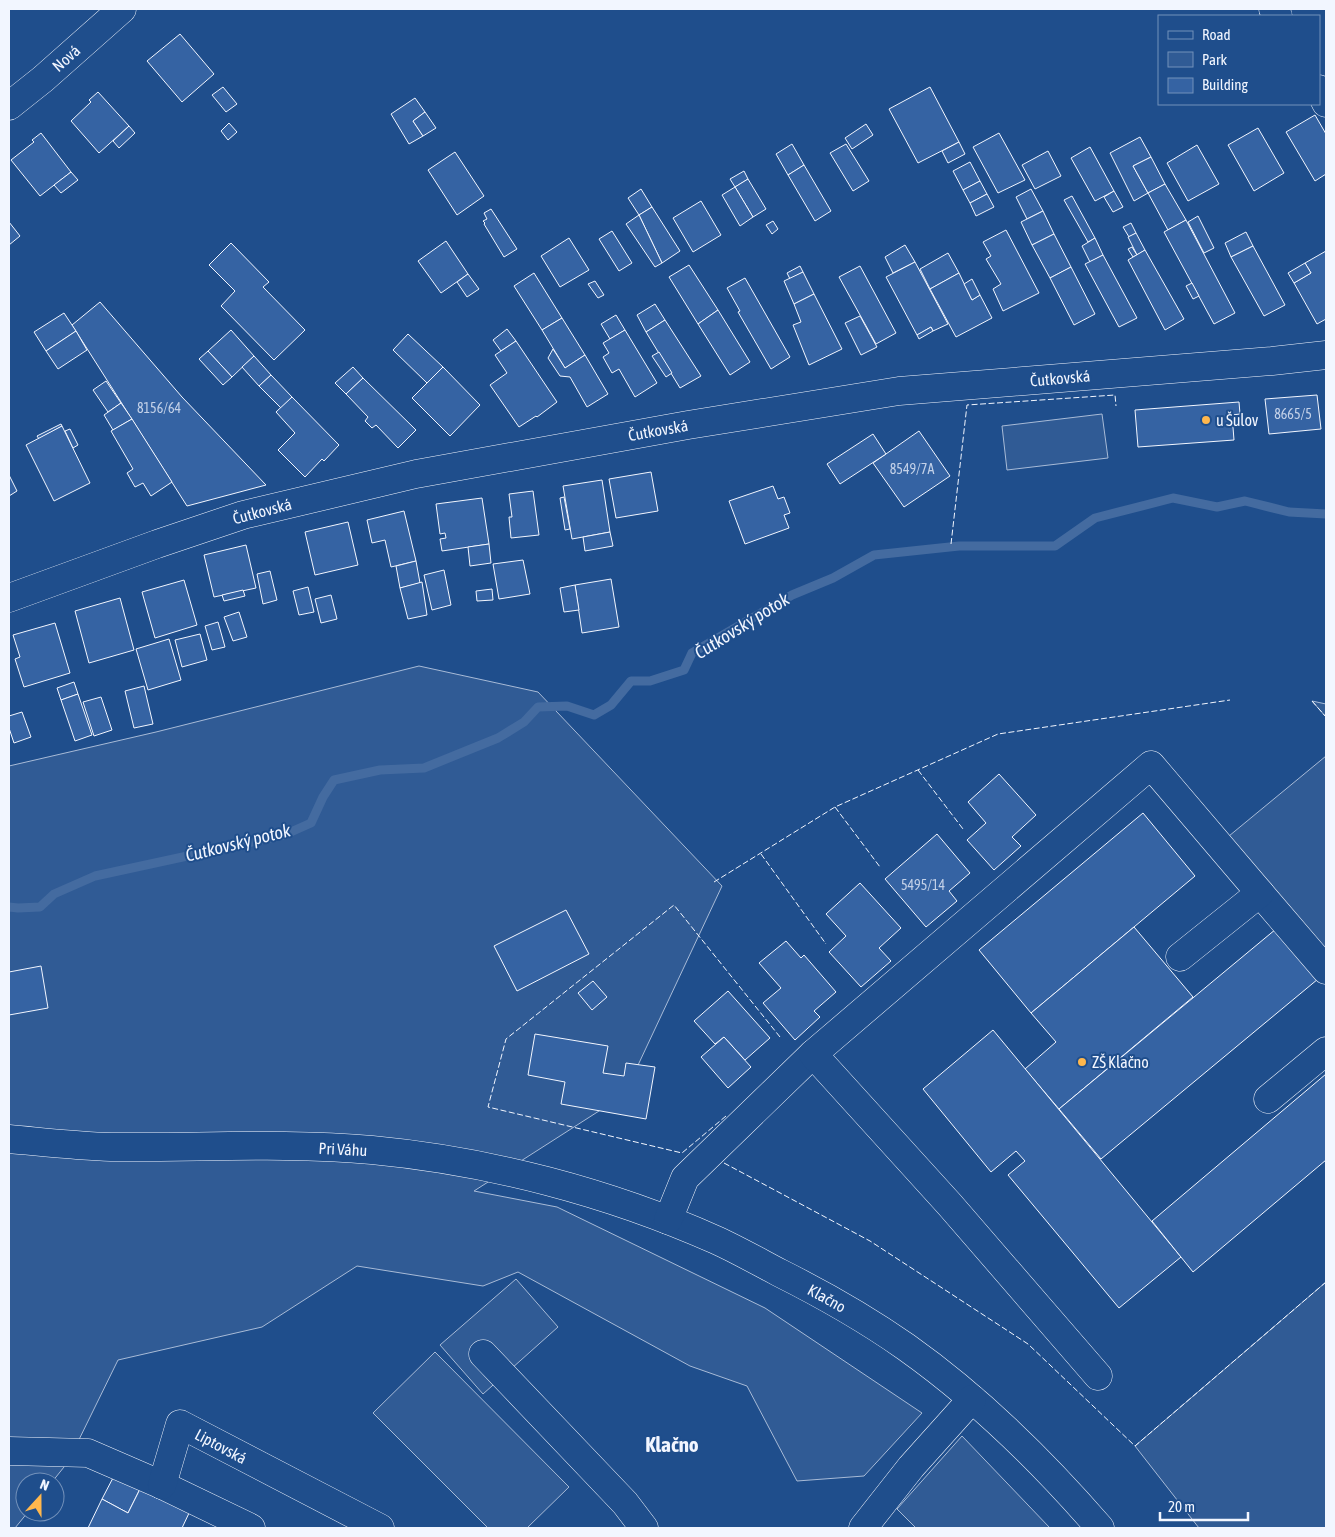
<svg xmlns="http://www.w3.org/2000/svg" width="1335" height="1537" font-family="'Asap Condensed',sans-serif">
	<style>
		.green { fill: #305b95; stroke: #a8bbd7 }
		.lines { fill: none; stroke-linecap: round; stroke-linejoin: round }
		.stream { stroke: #446ba0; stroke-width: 9 }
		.building { fill: #3563a3; stroke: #f2f6ff }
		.minor-casing { stroke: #f2f6ff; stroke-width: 29 }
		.minor { stroke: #1f4e8c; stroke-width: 28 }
		.fence { stroke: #f2f6ff; stroke-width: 1; stroke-dasharray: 6 2.5; stroke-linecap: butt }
		.poi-dot { fill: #ffb74d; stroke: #1f4e8c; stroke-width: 2 }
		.labels { text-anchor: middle; stroke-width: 4; stroke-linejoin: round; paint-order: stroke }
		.number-label { font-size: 14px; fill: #c3d1e8 }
		.street-label { font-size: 16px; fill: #f2f6ff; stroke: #1f4e8c }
		.poi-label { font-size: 16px; fill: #f2f6ff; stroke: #1f4e8c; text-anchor: start }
		.water-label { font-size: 18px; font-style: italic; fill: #f2f6ff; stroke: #1f4e8c }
		.district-label { font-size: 21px; font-weight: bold; fill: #f2f6ff; stroke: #1f4e8c }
	</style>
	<rect width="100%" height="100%" fill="#1f4e8c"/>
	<g class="green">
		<polygon points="1102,414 1108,458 1007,470 1002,426"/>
		<polygon points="419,666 538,692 722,886 624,1095 474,1191 557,1207 765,1308 922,1413 864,1476 797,1481 747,1386 690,1366 518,1272 483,1286 357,1266 262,1327 118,1360 68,1462 52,1482 25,1482 25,1512 28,1512 15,1528 9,1528 9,766 156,732"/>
		<polygon points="1312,701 1326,704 1326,717"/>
		<polygon points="1326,756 1326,954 1229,836"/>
		<polygon points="516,1279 558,1327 483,1394 440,1345"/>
		<polygon points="1326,1282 1326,1528 1199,1528 1135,1446"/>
		<polygon points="435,1352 569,1487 527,1528 488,1528 373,1413"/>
		<polygon points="962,1436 1050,1528 916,1528 897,1509"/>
	</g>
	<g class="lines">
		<polyline class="stream" points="9,907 18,908 40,907 54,894 95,876 284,835 311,823 323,797 334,780 380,770 424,768 498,738 524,722 538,707 567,706 594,715 611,705 631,681 650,681 684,670 692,653 792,595 833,578 874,555 959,546 1055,546 1095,518 1173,498 1217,507 1245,501 1289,512 1326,514"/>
	</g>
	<g class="building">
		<polygon points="180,34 214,74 182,102 147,61"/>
		<polygon points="223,87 237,104 226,112 212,95"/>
		<polygon points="930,87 959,142 918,163 889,109"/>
		<polygon points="98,92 129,126 99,153 71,121 91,102 89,100"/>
		<polygon points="415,98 425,112 413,121 423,136 409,144 391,114"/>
		<polygon points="425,112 436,128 423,136 413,121"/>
		<polygon points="1315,115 1326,134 1326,174 1315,181 1286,132"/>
		<polygon points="229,123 237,132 228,140 221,131"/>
		<polygon points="866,124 873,135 852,149 845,138"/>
		<polygon points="129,126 135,133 119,148 113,141"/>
		<polygon points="1258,128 1284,173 1254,191 1228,145"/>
		<polygon points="41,133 71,172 40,196 11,160 34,142 32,140"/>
		<polygon points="999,133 1025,180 998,193 973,147"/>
		<polygon points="1140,137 1151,157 1133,166 1148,193 1134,201 1110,153"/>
		<polygon points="959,142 965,154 948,163 942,151"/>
		<polygon points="792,144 804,165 788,175 776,154"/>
		<polygon points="846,144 869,181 853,191 830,153"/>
		<polygon points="1197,145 1219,184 1188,201 1167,163"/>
		<polygon points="1090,147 1114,191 1095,201 1071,158"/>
		<polygon points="1048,151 1061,176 1035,189 1022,165"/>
		<polygon points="455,152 484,196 457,215 428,170"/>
		<polygon points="1151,157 1165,184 1148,193 1133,166"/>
		<polygon points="970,162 980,181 963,190 953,171"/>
		<polygon points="804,165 831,211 815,221 788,175"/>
		<polygon points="744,171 748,179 735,187 730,179"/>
		<polygon points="71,172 78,180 61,193 54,185"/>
		<polygon points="748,179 766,209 753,217 735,187"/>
		<polygon points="980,181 987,194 970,203 963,190"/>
		<polygon points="1165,184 1186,220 1168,230 1148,193"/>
		<polygon points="735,187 753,217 740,226 722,195"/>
		<polygon points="641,189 652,207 639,215 628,198"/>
		<polygon points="1031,189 1043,211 1027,219 1016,197"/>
		<polygon points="1114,191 1123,207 1113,212 1104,197"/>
		<polygon points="987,194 994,207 976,216 970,203"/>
		<polygon points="1072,196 1095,238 1088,242 1064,200"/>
		<polygon points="701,201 721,235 693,252 673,218"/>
		<polygon points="652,207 680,251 662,263 639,215"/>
		<polygon points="491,209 517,249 504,257 484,224 485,223 483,221 487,219 484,213"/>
		<polygon points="1043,211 1054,234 1032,245 1021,222"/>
		<polygon points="639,215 662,263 655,267 626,224"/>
		<polygon points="1198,216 1214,248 1204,253 1188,222"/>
		<polygon points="1186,220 1235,313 1214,324 1164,232"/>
		<polygon points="773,221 778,229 772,234 766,225"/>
		<polygon points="9,222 20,236 9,245"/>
		<polygon points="1131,223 1136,233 1129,237 1123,227"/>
		<polygon points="1006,230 1039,293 1003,311 993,289 1001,284 986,259 991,256 983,242"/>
		<polygon points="612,231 632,263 619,271 599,239"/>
		<polygon points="1246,232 1253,246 1231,257 1225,243"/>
		<polygon points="1136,233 1145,250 1137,255 1128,237"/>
		<polygon points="1054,234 1071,267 1050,278 1032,245"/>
		<polygon points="569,238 589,270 560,287 541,256"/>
		<polygon points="1095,238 1103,255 1090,262 1082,246"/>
		<polygon points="446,241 468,274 441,293 418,261"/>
		<polygon points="231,243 269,282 263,287 305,330 274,360 221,306 235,291 209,265"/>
		<polygon points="905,245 915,262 893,273 885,257"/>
		<polygon points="1253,246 1285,305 1264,316 1231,257"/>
		<polygon points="1132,247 1137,255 1133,257 1128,249"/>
		<polygon points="1145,250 1184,319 1165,330 1128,260"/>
		<polygon points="1326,251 1326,319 1317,324 1294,283 1311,273 1305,263"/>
		<polygon points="948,253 959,273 930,289 920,269"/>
		<polygon points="1103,255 1137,318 1119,327 1085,264"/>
		<polygon points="915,262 948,324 933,331 931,327 917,335 886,277"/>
		<polygon points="1305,263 1311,273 1294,283 1288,273"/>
		<polygon points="689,265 718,310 698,324 669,277"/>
		<polygon points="800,266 803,272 790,279 787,273"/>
		<polygon points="860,266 896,333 876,344 839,277"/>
		<polygon points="1071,267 1095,314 1074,325 1050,278"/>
		<polygon points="803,272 814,294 794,304 784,281"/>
		<polygon points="534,273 562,318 542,330 514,286"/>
		<polygon points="959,273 972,300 980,295 992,318 956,337 930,289"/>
		<polygon points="468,274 479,289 467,297 457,282"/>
		<polygon points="745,278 790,357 771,369 738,312 740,311 727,288"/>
		<polygon points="972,279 980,295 972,300 964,284"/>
		<polygon points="595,281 604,295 598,298 588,284"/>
		<polygon points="1192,283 1199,296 1193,299 1186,286"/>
		<polygon points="814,294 842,349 809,365 793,325 801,322 794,304"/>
		<polygon points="100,302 182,397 266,485 187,506 72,325"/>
		<polygon points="655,304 665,320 646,332 637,315"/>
		<polygon points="718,310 750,362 730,375 698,324"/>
		<polygon points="64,313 76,331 46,351 34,332"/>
		<polygon points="616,315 625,330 610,339 601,324"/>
		<polygon points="860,316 877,347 861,355 845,323"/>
		<polygon points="562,318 585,355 565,368 542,330"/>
		<polygon points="665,320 701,376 680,388 646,332"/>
		<polygon points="931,327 933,331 919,339 917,335"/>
		<polygon points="507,329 516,341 501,351 493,340"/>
		<polygon points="231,330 254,356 232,377 208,351"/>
		<polygon points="625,330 657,383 635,397 619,369 612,373 603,357 609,353 603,343"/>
		<polygon points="76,331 87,350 58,369 46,351"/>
		<polygon points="408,334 443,367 427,383 393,350"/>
		<polygon points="516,341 557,402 537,417 536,416 519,427 490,385 507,373 495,355"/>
		<polygon points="553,349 565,368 585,355 608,394 587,407 570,377 560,376 548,358"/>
		<polygon points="208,351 232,377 223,385 199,359"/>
		<polygon points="659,352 672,373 666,377 652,356"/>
		<polygon points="254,356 271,375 259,386 242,367"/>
		<polygon points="353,367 363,378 346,394 335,383"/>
		<polygon points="443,367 480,405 450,436 412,398"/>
		<polygon points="271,375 292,397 281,408 259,386"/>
		<polygon points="363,378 416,430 398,448 376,425 372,428 365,421 368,417 346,394"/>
		<polygon points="106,381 121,403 108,412 93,390"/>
		<polygon points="1317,395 1321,429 1269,434 1265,399"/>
		<polygon points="292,397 339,445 324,461 322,459 305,477 278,450 295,433 276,412"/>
		<polygon points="1239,402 1240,414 1232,415 1234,440 1138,447 1135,410"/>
		<polygon points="121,403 132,419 113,430 104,415"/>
		<polygon points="132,419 172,482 151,496 143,483 135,487 127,473 133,469 111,431"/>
		<polygon points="61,424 62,426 39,439 37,436"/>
		<polygon points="62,426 90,483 54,501 26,445"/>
		<polygon points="70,429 78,445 73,448 65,431"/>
		<polygon points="919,431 950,476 904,507 873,463"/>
		<polygon points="873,434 886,454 840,484 827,464"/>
		<polygon points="651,472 658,511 616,518 609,479"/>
		<polygon points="9,475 17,491 9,496"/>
		<polygon points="602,480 610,532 572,539 563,486"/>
		<polygon points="773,486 778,499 784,497 790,513 784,515 789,528 745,544 729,501"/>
		<polygon points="533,491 539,535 511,538 509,517 512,517 509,494"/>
		<polygon points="564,497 570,529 565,530 560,498"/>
		<polygon points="482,498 489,544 442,551 440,539 446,538 445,533 440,534 436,504"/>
		<polygon points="404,511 416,561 391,567 385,540 372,543 367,520"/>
		<polygon points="348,522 358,565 315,575 305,532"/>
		<polygon points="610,532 613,546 585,551 583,537"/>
		<polygon points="489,544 491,563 470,566 468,547"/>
		<polygon points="246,545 256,588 214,597 204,555"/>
		<polygon points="523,560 530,594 499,599 493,564"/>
		<polygon points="416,561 420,583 400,588 396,566"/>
		<polygon points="444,570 451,605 432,610 424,575"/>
		<polygon points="270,571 277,600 263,604 257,574"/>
		<polygon points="611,579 619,627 582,633 575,585"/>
		<polygon points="184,580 197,625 155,638 142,592"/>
		<polygon points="422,582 427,615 408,619 400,588"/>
		<polygon points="575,585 579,610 564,612 560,588"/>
		<polygon points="308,587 314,612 299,615 293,591"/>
		<polygon points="492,589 493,600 477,601 476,591"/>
		<polygon points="243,590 245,596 224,601 222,595"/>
		<polygon points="331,595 337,619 321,623 315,599"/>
		<polygon points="120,598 134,650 89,663 75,611"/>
		<polygon points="239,612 247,637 233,641 224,617"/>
		<polygon points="218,622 225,647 212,650 205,626"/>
		<polygon points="55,623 70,673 24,687 15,659 20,657 13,635"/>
		<polygon points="200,634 207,660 182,667 175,640"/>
		<polygon points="169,639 181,680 148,690 136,649"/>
		<polygon points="74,682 78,694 61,700 57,688"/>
		<polygon points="144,686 153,724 134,728 125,691"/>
		<polygon points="78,694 92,735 75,741 61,700"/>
		<polygon points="101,697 112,730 94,736 83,702"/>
		<polygon points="22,712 31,737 14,743 9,728 9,716"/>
		<polygon points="999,774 1036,815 1012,837 1021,846 994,870 967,840 986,823 968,802"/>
		<polygon points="1143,813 1195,876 1031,1013 979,950"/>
		<polygon points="937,834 970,873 949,891 957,901 926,927 885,879"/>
		<polygon points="860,883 901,928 879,948 891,961 861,987 829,952 846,936 826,914"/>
		<polygon points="566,910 589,954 517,991 494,946"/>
		<polygon points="1134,927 1193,997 1059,1109 1025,1069 1056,1042 1031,1013"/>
		<polygon points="1276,929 1318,979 1101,1159 1059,1109"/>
		<polygon points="786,941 801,958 804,955 836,992 814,1011 820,1017 795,1040 763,1003 781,988 759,963"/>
		<polygon points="41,966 48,1008 9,1015 9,972"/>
		<polygon points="593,981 607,997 592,1010 578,993"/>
		<polygon points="728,991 770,1038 745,1060 724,1037 715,1044 694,1021"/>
		<polygon points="993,1030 1181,1257 1119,1308 1008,1175 1025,1161 1016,1151 991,1172 923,1089"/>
		<polygon points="535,1034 608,1046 603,1073 624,1076 626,1063 655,1067 646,1119 561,1104 565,1082 528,1075"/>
		<polygon points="724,1037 751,1067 728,1088 701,1057"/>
		<polygon points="1326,1074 1326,1160 1193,1272 1152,1221"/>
		<polygon points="115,1474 141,1487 128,1513 102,1499"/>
		<polygon points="141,1487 190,1511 182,1528 88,1528 102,1499 128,1513"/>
	</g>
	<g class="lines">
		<g class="minor-casing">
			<g id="minor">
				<polyline points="1273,9 1278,16"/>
				<polyline points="1319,89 1326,103"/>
				<polyline points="9,106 43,79 122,9"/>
				<polyline points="9,598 157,544 243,515 416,474 688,425 899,391 1272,361 1326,355"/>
				<polyline points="1260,893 1326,970"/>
				<polyline points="1268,1099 1326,1051"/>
				<path d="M9,1139c34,3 68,7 102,8 87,1 174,-5 261,3 117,11 236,42 344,90 22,10 43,22 64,33 44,22 86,46 126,74 72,51 136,114 194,181"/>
				<polyline points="668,1220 685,1178 813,1054"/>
				<polyline points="483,1354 625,1503 644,1528"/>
				<polyline points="1098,1376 950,1205 813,1054 1151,765 1260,893 1180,957"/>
				<polyline points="9,1451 88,1453 162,1485 251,1528"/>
				<polyline points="162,1485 180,1424 380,1528"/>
				<polyline points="863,1528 911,1467 972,1399"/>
			</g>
		</g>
		<use href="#minor" class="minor"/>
		<g class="fence">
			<polyline points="951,544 967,405 1115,395 1116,406"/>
			<polyline points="1312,701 1326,717"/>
			<polyline points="918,770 963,829"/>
			<polyline points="835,807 880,867"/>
			<polyline points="761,854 826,944"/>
			<polyline points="714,882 835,807 998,734 1230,700"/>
			<polyline points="726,1116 682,1153 488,1107 506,1039 674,905 780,1037"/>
			<polyline points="724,1163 870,1241 1028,1344 1135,1446 1326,1282"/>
		</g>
	</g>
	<g class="poi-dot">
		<circle cx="1206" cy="420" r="5"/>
		<circle cx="1082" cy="1062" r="5"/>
	</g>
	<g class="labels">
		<g class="number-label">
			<text x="159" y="413">8156/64</text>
			<text x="1293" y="419">8665/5</text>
			<text x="912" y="474">8549/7A</text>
			<text x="923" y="890">5495/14</text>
		</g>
		<g class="street-label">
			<text transform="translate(66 58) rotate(-42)" y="6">Nová</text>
			<text transform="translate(1060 378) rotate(-5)" y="6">Čutkovská</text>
			<text transform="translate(658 430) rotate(-10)" y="6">Čutkovská</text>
			<text transform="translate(262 511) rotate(-15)" y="6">Čutkovská</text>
			<text transform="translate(343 1149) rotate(3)" y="6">Pri Váhu</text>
			<text transform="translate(827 1298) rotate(29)" y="6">Klačno</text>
			<text transform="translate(221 1446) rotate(28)" y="6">Liptovská</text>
		</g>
		<g class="poi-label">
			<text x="1216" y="426">u Šulov</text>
			<text x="1092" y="1068">ZŠ Klačno</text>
		</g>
		<g class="water-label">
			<text transform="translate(742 626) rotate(-32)" y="6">Čutkovský potok</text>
			<text transform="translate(238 843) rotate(-14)" y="6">Čutkovský potok</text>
		</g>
		<g class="district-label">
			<text x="672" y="1452">Klačno</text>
		</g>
	</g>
	<rect width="1335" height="1537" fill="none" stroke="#f2f6ff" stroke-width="20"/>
	<rect x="1158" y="15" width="162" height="90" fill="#1f4e8c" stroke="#7391ba"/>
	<rect x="1168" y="31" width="25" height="8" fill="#1f4e8c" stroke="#7391ba"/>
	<text x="1202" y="40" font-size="15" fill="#f2f6ff">Road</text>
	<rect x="1168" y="52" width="25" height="15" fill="#305b95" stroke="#7391ba"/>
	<text x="1202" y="65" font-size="15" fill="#f2f6ff">Park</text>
	<rect x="1168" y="78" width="25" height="15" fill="#3563a3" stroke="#7391ba"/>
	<text x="1202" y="90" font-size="15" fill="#f2f6ff">Building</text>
	<g transform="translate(40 1497) rotate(21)"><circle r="24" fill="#1f4e8c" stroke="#7391ba"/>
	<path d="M0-4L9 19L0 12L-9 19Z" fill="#ffb74d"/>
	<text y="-8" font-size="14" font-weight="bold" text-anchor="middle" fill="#f2f6ff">N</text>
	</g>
	<path d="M1160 1512v8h88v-8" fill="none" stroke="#f2f6ff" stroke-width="2.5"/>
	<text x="1168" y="1512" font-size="15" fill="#f2f6ff" stroke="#1f4e8c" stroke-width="4" paint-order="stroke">20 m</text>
</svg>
